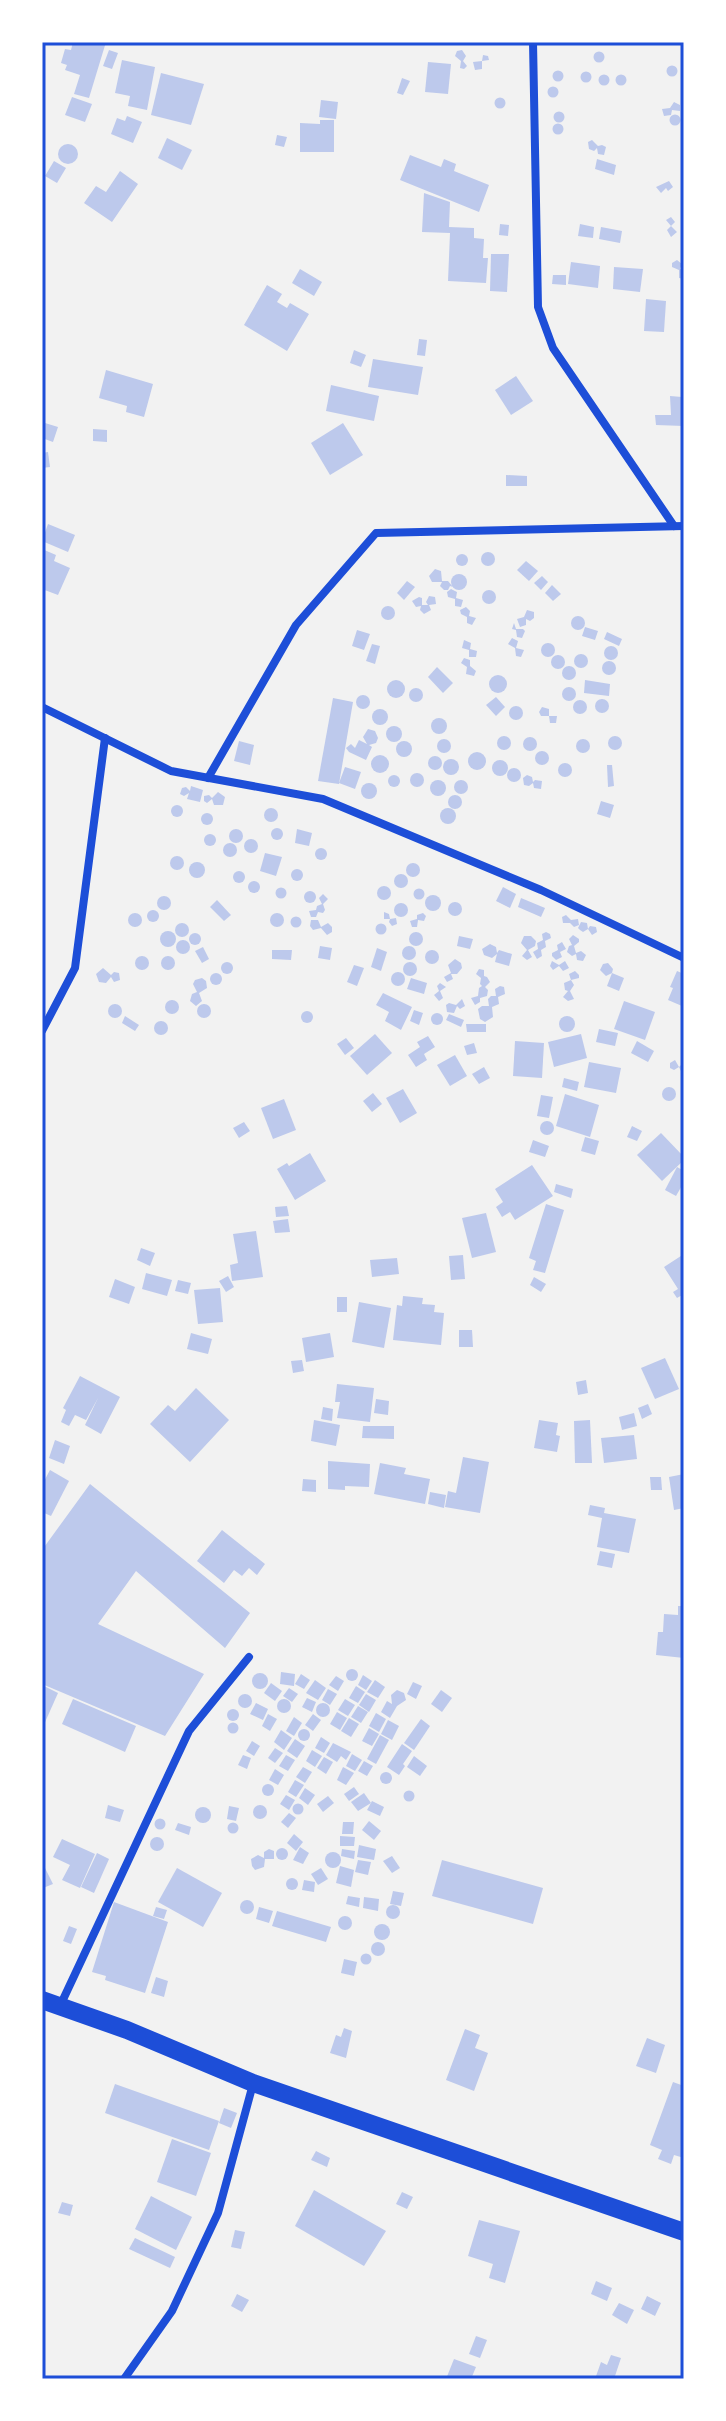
<svg xmlns="http://www.w3.org/2000/svg" width="726" height="2421" font-family="Manrope,sans-serif">
	<style>
		.building { fill: #bdc9ec }
		.lines { fill: none; stroke-linecap: round; stroke-linejoin: round }
		.minor { stroke: #1d4ed8; stroke-width: 8 }
		.primary { stroke: #1d4ed8; stroke-width: 18 }
		.neatline { fill: none; stroke: #1d4ed8; stroke-width: 3 }
	</style>
	<rect width="100%" height="100%" fill="#f2f2f2"/>
	<g class="building">
		<polygon points="73,42 106,42 89,98 74,94 80,75 65,70 67,65 61,63 65,49 71,50"/>
		<polygon points="109,50 118,53 112,69 103,66"/>
		<polygon points="462,50 466,56 463,61 467,66 464,69 460,68 461,61 455,56 457,51"/>
		<circle cx="599" cy="57" r="5.5"/>
		<polygon points="483,55 488,56 489,60 482,61 482,69 475,70 473,62 482,61"/>
		<polygon points="122,60 155,67 147,110 128,106 130,96 115,93"/>
		<polygon points="428,62 451,64 448,94 425,92"/>
		<circle cx="672" cy="71" r="5.5"/>
		<circle cx="558" cy="76" r="5.5"/>
		<circle cx="586" cy="77" r="5.5"/>
		<polygon points="161,73 204,84 191,125 151,115"/>
		<circle cx="621" cy="80" r="5.5"/>
		<circle cx="604" cy="80" r="5.5"/>
		<polygon points="402,78 410,81 403,95 397,93"/>
		<circle cx="553" cy="92" r="5.5"/>
		<polygon points="72,97 92,104 85,122 65,115"/>
		<circle cx="500" cy="103" r="5.5"/>
		<polygon points="321,100 338,102 336,119 319,117"/>
		<polygon points="674,102 680,105 680,111 672,110 671,115 664,116 662,109 670,108"/>
		<circle cx="559" cy="117" r="5.5"/>
		<circle cx="675" cy="120" r="5.5"/>
		<polygon points="127,116 142,122 133,143 111,134 117,118 125,121"/>
		<polygon points="320,120 334,120 334,152 300,152 300,123 320,124"/>
		<circle cx="558" cy="129" r="5.5"/>
		<polygon points="277,135 287,137 284,147 275,145"/>
		<polygon points="167,138 192,150 182,170 158,158"/>
		<polygon points="592,140 598,146 602,145 606,147 604,155 598,154 597,148 594,151 589,149 588,142"/>
		<circle cx="68" cy="154" r="10"/>
		<polygon points="410,155 441,167 444,159 456,164 454,171 489,185 479,212 400,180"/>
		<polygon points="597,159 616,165 614,175 595,169"/>
		<polygon points="54,161 66,168 57,183 45,176"/>
		<polygon points="120,171 138,184 112,222 84,203 96,186 106,192"/>
		<polygon points="669,181 673,187 668,191 666,188 661,193 656,187"/>
		<polygon points="424,193 450,202 449,227 474,228 474,238 484,239 483,258 488,258 486,283 448,281 450,233 422,232"/>
		<polygon points="671,217 675,222 671,226 677,232 671,237 667,230 671,226 666,220"/>
		<polygon points="500,224 509,225 508,236 499,235"/>
		<polygon points="580,224 594,227 593,238 578,236"/>
		<polygon points="601,227 622,231 620,243 599,239"/>
		<polygon points="491,254 509,254 507,292 490,291"/>
		<polygon points="677,260 682,264 680,269 684,270 684,279 679,278 679,270 672,267 672,263"/>
		<polygon points="571,262 600,266 598,288 568,284"/>
		<polygon points="614,267 643,269 640,292 613,289"/>
		<polygon points="300,269 322,282 314,296 292,283"/>
		<polygon points="553,275 566,275 566,285 552,284"/>
		<polygon points="267,285 282,294 277,302 287,308 290,303 309,314 287,351 244,325"/>
		<polygon points="646,299 666,301 664,332 644,331"/>
		<polygon points="419,339 427,340 425,356 417,355"/>
		<polygon points="354,350 366,355 361,367 350,363"/>
		<polygon points="373,359 423,367 418,395 368,387"/>
		<polygon points="106,370 153,384 144,417 126,412 127,406 99,398"/>
		<polygon points="516,376 533,401 511,415 495,390"/>
		<polygon points="331,385 379,396 374,421 326,411"/>
		<polygon points="670,396 682,397 684,426 656,425 655,415 671,415"/>
		<polygon points="45,423 58,427 53,442 42,438"/>
		<polygon points="343,423 363,455 330,475 311,443"/>
		<polygon points="93,429 107,430 107,442 93,441"/>
		<polygon points="48,452 50,467 42,468 42,453"/>
		<polygon points="506,475 527,476 527,486 506,486"/>
		<polygon points="48,524 75,535 68,552 42,541"/>
		<polygon points="42,549 56,555 54,561 70,568 58,595 42,589"/>
		<circle cx="488" cy="559" r="7"/>
		<circle cx="462" cy="560" r="6"/>
		<polygon points="526,561 538,571 529,581 517,570"/>
		<polygon points="435,569 441,571 442,581 448,581 453,587 450,586 448,590 444,590 440,586 442,582 432,582 429,576"/>
		<circle cx="459" cy="582" r="8"/>
		<polygon points="542,576 548,582 541,590 534,583"/>
		<polygon points="407,581 415,587 404,600 397,593"/>
		<polygon points="552,585 561,594 553,601 545,593"/>
		<polygon points="451,589 457,592 456,598 463,600 461,607 455,606 455,599 448,597 447,592"/>
		<circle cx="489" cy="597" r="7"/>
		<polygon points="429,596 435,597 436,604 429,605 431,610 424,614 420,610 421,606 416,607 412,601 419,597 422,598 422,605 428,605 426,602"/>
		<circle cx="388" cy="613" r="7"/>
		<polygon points="466,607 470,611 469,616 476,618 472,625 467,623 467,617 461,614 460,610"/>
		<polygon points="527,610 534,612 534,618 530,621 526,619 526,625 520,627 517,619 524,617"/>
		<circle cx="578" cy="623" r="7"/>
		<polygon points="514,623 516,629 523,629 525,631 522,638 517,637 516,630 512,629"/>
		<polygon points="585,627 598,631 595,640 582,636"/>
		<polygon points="357,630 370,634 364,650 352,646"/>
		<polygon points="607,632 622,639 619,646 604,639"/>
		<polygon points="512,638 518,641 516,648 524,650 521,657 516,656 515,648 508,644"/>
		<polygon points="464,640 471,643 470,649 477,651 476,657 469,657 469,650 462,648"/>
		<circle cx="548" cy="650" r="7"/>
		<polygon points="372,644 380,646 375,664 366,661"/>
		<circle cx="611" cy="653" r="7"/>
		<circle cx="581" cy="661" r="7"/>
		<circle cx="558" cy="662" r="7"/>
		<polygon points="464,658 470,660 470,666 476,671 474,676 466,674 467,667 461,663"/>
		<circle cx="609" cy="668" r="7"/>
		<circle cx="569" cy="673" r="7"/>
		<polygon points="437,667 453,683 443,693 428,677"/>
		<circle cx="498" cy="684" r="9"/>
		<circle cx="396" cy="689" r="9"/>
		<polygon points="585,680 610,684 609,696 584,693"/>
		<circle cx="569" cy="694" r="7"/>
		<circle cx="416" cy="695" r="7"/>
		<circle cx="363" cy="702" r="7"/>
		<polygon points="496,697 505,707 496,716 486,705"/>
		<polygon points="333,698 353,702 339,784 318,781"/>
		<circle cx="602" cy="706" r="7"/>
		<circle cx="580" cy="707" r="7"/>
		<circle cx="516" cy="713" r="7"/>
		<polygon points="542,707 549,709 549,716 557,716 556,723 550,723 549,716 541,716 539,712"/>
		<circle cx="380" cy="717" r="8"/>
		<circle cx="439" cy="726" r="8"/>
		<circle cx="394" cy="734" r="8"/>
		<polygon points="368,729 375,731 378,738 376,743 369,745 372,747 366,760 349,752 346,748 351,744 355,748 359,740 367,744 363,737"/>
		<circle cx="615" cy="743" r="7"/>
		<circle cx="504" cy="743" r="7"/>
		<circle cx="530" cy="744" r="7"/>
		<circle cx="444" cy="746" r="7"/>
		<circle cx="583" cy="746" r="7"/>
		<polygon points="239,741 254,745 250,765 234,761"/>
		<circle cx="404" cy="749" r="8"/>
		<circle cx="542" cy="758" r="7"/>
		<circle cx="477" cy="761" r="9"/>
		<circle cx="380" cy="764" r="9"/>
		<circle cx="435" cy="763" r="7"/>
		<circle cx="451" cy="767" r="8"/>
		<circle cx="500" cy="768" r="8"/>
		<circle cx="565" cy="770" r="7"/>
		<polygon points="607,765 612,765 614,786 608,787"/>
		<polygon points="345,767 361,772 355,789 339,783"/>
		<circle cx="514" cy="775" r="7"/>
		<circle cx="417" cy="780" r="7"/>
		<circle cx="394" cy="781" r="6"/>
		<polygon points="527,775 532,777 533,782 535,780 542,781 541,789 534,788 533,783 529,786 524,785 523,778"/>
		<circle cx="461" cy="787" r="7"/>
		<circle cx="438" cy="788" r="8"/>
		<circle cx="369" cy="791" r="8"/>
		<polygon points="191,786 203,790 200,802 187,799 189,793 184,796 180,794 182,788 186,787 190,791"/>
		<polygon points="218,792 225,797 223,805 214,805 212,799 207,803 204,801 204,796 209,795 212,798"/>
		<circle cx="455" cy="802" r="7"/>
		<polygon points="601,801 614,805 610,818 597,814"/>
		<circle cx="177" cy="811" r="6"/>
		<circle cx="271" cy="815" r="7"/>
		<circle cx="448" cy="816" r="8"/>
		<circle cx="207" cy="819" r="6"/>
		<circle cx="277" cy="834" r="6"/>
		<circle cx="236" cy="836" r="7"/>
		<polygon points="297,829 312,833 309,846 295,843"/>
		<circle cx="210" cy="840" r="6"/>
		<circle cx="251" cy="846" r="7"/>
		<circle cx="230" cy="850" r="7"/>
		<circle cx="321" cy="854" r="6"/>
		<polygon points="265,853 282,857 276,876 260,871"/>
		<circle cx="177" cy="863" r="7"/>
		<circle cx="197" cy="870" r="8"/>
		<circle cx="413" cy="870" r="7"/>
		<circle cx="297" cy="875" r="6"/>
		<circle cx="239" cy="877" r="6"/>
		<circle cx="401" cy="881" r="7"/>
		<circle cx="254" cy="887" r="6"/>
		<circle cx="384" cy="893" r="7"/>
		<polygon points="503,887 516,894 510,908 496,901"/>
		<circle cx="281" cy="893" r="5.5"/>
		<circle cx="419" cy="894" r="5.5"/>
		<circle cx="310" cy="897" r="6"/>
		<polygon points="323,894 328,899 323,904 325,910 323,913 318,912 316,917 311,917 309,911 316,910 317,906 322,904 319,898"/>
		<circle cx="433" cy="903" r="8"/>
		<circle cx="164" cy="903" r="7"/>
		<polygon points="521,898 545,908 541,917 518,907"/>
		<polygon points="217,900 231,915 224,921 210,907"/>
		<circle cx="455" cy="909" r="7"/>
		<circle cx="401" cy="910" r="7"/>
		<circle cx="153" cy="916" r="6"/>
		<polygon points="384,912 389,914 390,919 396,918 397,924 392,926 389,922 390,919 384,919"/>
		<circle cx="277" cy="920" r="7"/>
		<polygon points="423,913 426,916 424,921 418,920 417,927 412,927 410,921 417,919 417,915"/>
		<circle cx="135" cy="920" r="7"/>
		<polygon points="566,915 571,920 578,919 579,925 574,927 570,923 563,923 562,917"/>
		<circle cx="296" cy="922" r="5.5"/>
		<polygon points="311,920 318,920 321,927 328,923 332,927 332,932 327,935 321,928 313,930 310,926"/>
		<polygon points="581,922 587,923 588,929 590,926 596,927 597,932 592,935 588,929 583,932 580,930 578,928"/>
		<circle cx="182" cy="930" r="7"/>
		<circle cx="381" cy="929" r="5.5"/>
		<circle cx="168" cy="939" r="8"/>
		<circle cx="416" cy="939" r="7"/>
		<polygon points="546,932 550,934 551,938 545,941 546,947 541,950 542,956 537,959 533,952 538,949 537,943 543,940 542,934"/>
		<circle cx="195" cy="939" r="6"/>
		<polygon points="573,935 579,939 579,942 574,946 576,953 581,951 586,955 583,961 577,960 576,954 572,956 567,952 569,946 572,945 569,939"/>
		<polygon points="459,936 473,939 470,949 457,946"/>
		<polygon points="524,936 531,936 536,941 535,946 528,950 532,957 527,960 522,956 527,950 521,943"/>
		<circle cx="183" cy="947" r="7"/>
		<polygon points="562,942 566,949 560,952 562,957 556,960 552,956 552,953 558,950 557,945"/>
		<polygon points="490,944 496,947 497,953 499,950 512,954 509,966 495,962 497,954 492,958 484,955 482,949"/>
		<circle cx="409" cy="953" r="7"/>
		<polygon points="320,946 332,948 330,960 318,958"/>
		<polygon points="203,947 209,959 202,963 195,951"/>
		<polygon points="377,948 387,952 381,971 371,967"/>
		<circle cx="432" cy="957" r="7"/>
		<polygon points="272,950 292,950 291,960 272,959"/>
		<circle cx="168" cy="963" r="7"/>
		<circle cx="142" cy="963" r="7"/>
		<polygon points="455,959 461,963 462,968 457,974 451,974 453,979 447,982 444,977 451,973 448,965"/>
		<polygon points="552,961 559,965 565,961 569,968 563,971 559,966 553,970 550,966"/>
		<circle cx="410" cy="969" r="7"/>
		<circle cx="227" cy="968" r="6"/>
		<polygon points="608,963 613,969 612,973 624,978 619,991 607,986 612,973 606,976 600,970 603,964"/>
		<polygon points="354,965 364,968 357,986 347,982"/>
		<polygon points="103,968 111,975 114,972 119,973 120,980 114,982 111,977 106,983 99,982 96,974"/>
		<polygon points="479,969 484,970 484,976 487,977 490,982 485,987 488,990 487,996 480,998 480,1002 475,1005 471,998 478,996 479,988 482,986 480,984 481,978 476,974"/>
		<polygon points="575,971 579,975 579,978 571,980 574,985 570,991 574,999 568,1001 563,997 568,991 565,990 564,983 571,980 569,974"/>
		<polygon points="677,971 684,974 681,993 684,994 682,1006 668,1000 673,988 670,987"/>
		<circle cx="398" cy="979" r="7"/>
		<circle cx="216" cy="979" r="6"/>
		<polygon points="202,978 206,981 207,988 199,993 202,1001 196,1006 190,1001 192,994 197,992 193,984 195,980"/>
		<polygon points="411,978 427,983 424,994 407,989"/>
		<polygon points="440,983 446,987 440,991 443,998 439,1001 434,995 439,991 437,986"/>
		<polygon points="500,986 504,987 505,994 498,997 499,1004 492,1007 493,1017 485,1022 480,1019 478,1009 482,1006 489,1006 488,999 491,996 496,996 495,989"/>
		<polygon points="383,993 412,1007 401,1030 385,1021 389,1012 376,1005"/>
		<polygon points="462,999 465,1006 460,1009 457,1006 454,1013 447,1012 446,1005 449,1003 456,1005"/>
		<circle cx="172" cy="1007" r="7"/>
		<polygon points="624,1001 655,1012 645,1040 614,1029"/>
		<circle cx="115" cy="1011" r="7"/>
		<circle cx="204" cy="1011" r="7"/>
		<polygon points="414,1010 423,1013 419,1025 410,1021"/>
		<circle cx="307" cy="1017" r="6"/>
		<circle cx="437" cy="1019" r="6"/>
		<polygon points="449,1014 464,1020 461,1027 446,1020"/>
		<circle cx="567" cy="1024" r="8"/>
		<polygon points="125,1016 139,1025 135,1031 122,1023"/>
		<circle cx="161" cy="1028" r="7"/>
		<polygon points="466,1024 486,1024 486,1032 467,1032"/>
		<polygon points="599,1029 618,1033 615,1046 596,1042"/>
		<polygon points="375,1034 392,1053 367,1075 350,1056"/>
		<polygon points="581,1034 587,1058 554,1067 548,1042"/>
		<polygon points="428,1036 435,1047 424,1054 427,1060 416,1067 408,1055 420,1047 417,1042"/>
		<polygon points="346,1038 354,1048 345,1055 337,1044"/>
		<polygon points="515,1041 544,1043 542,1078 513,1076"/>
		<polygon points="637,1041 654,1051 648,1062 631,1053"/>
		<polygon points="474,1043 477,1053 467,1055 464,1046"/>
		<polygon points="455,1055 467,1076 450,1086 437,1065"/>
		<polygon points="675,1060 679,1067 684,1062 684,1077 679,1067 674,1070 670,1068 670,1063"/>
		<polygon points="589,1062 621,1068 616,1093 584,1087"/>
		<polygon points="484,1067 490,1078 479,1084 472,1074"/>
		<polygon points="564,1078 579,1082 577,1091 562,1087"/>
		<circle cx="669" cy="1094" r="7"/>
		<polygon points="403,1089 417,1113 400,1123 386,1098"/>
		<polygon points="373,1093 382,1104 372,1112 363,1101"/>
		<polygon points="565,1094 599,1105 590,1137 556,1126"/>
		<polygon points="541,1095 553,1097 549,1118 537,1116"/>
		<polygon points="284,1099 296,1130 273,1139 261,1108"/>
		<circle cx="547" cy="1128" r="7"/>
		<polygon points="244,1122 250,1131 239,1138 233,1128"/>
		<polygon points="632,1126 642,1131 637,1141 627,1137"/>
		<polygon points="661,1133 684,1157 684,1160 662,1181 637,1155"/>
		<polygon points="585,1137 599,1141 595,1155 581,1151"/>
		<polygon points="533,1140 549,1146 545,1157 529,1152"/>
		<polygon points="310,1153 326,1181 295,1200 277,1169 287,1163 289,1166"/>
		<polygon points="532,1165 553,1196 515,1220 510,1212 502,1217 496,1207 503,1202 495,1189"/>
		<polygon points="677,1167 684,1171 684,1182 676,1196 665,1190"/>
		<polygon points="556,1184 573,1189 571,1198 554,1192"/>
		<polygon points="546,1204 564,1210 545,1273 533,1270 536,1261 529,1258"/>
		<polygon points="287,1206 289,1216 276,1217 275,1207"/>
		<polygon points="486,1213 496,1252 472,1258 462,1218"/>
		<polygon points="288,1219 290,1232 275,1233 273,1221"/>
		<polygon points="256,1231 263,1277 232,1281 230,1265 238,1263 233,1234"/>
		<polygon points="141,1248 155,1253 150,1266 137,1260"/>
		<polygon points="684,1254 684,1294 677,1298 673,1292 678,1289 664,1267"/>
		<polygon points="463,1255 465,1279 451,1280 449,1256"/>
		<polygon points="397,1258 399,1274 372,1277 370,1260"/>
		<polygon points="146,1273 172,1280 167,1296 142,1289"/>
		<polygon points="228,1276 234,1287 226,1292 219,1281"/>
		<polygon points="534,1277 546,1284 541,1292 530,1285"/>
		<polygon points="115,1279 135,1287 129,1304 109,1297"/>
		<polygon points="178,1280 191,1283 188,1294 175,1291"/>
		<polygon points="220,1288 223,1322 198,1324 194,1290"/>
		<polygon points="403,1296 423,1298 422,1304 435,1305 434,1312 444,1313 441,1345 393,1340 397,1305 402,1306"/>
		<rect x="337" y="1297" width="10" height="15"/>
		<polygon points="359,1302 391,1308 384,1348 352,1342"/>
		<polygon points="459,1330 472,1330 473,1347 459,1347"/>
		<polygon points="191,1333 212,1339 208,1354 187,1349"/>
		<polygon points="330,1333 334,1357 306,1362 302,1338"/>
		<polygon points="665,1358 679,1389 655,1399 641,1368"/>
		<polygon points="302,1360 304,1371 293,1373 291,1361"/>
		<polygon points="80,1376 120,1397 101,1434 85,1425 98,1398 86,1420 75,1415 69,1426 61,1422 66,1410 63,1408"/>
		<polygon points="586,1380 588,1393 578,1395 576,1382"/>
		<polygon points="337,1384 374,1388 370,1422 337,1418 340,1402 335,1402"/>
		<polygon points="196,1388 229,1420 190,1462 150,1424 168,1405 175,1411"/>
		<polygon points="376,1399 389,1401 388,1415 374,1413"/>
		<polygon points="648,1404 652,1414 642,1419 638,1408"/>
		<polygon points="323,1407 333,1409 332,1421 321,1419"/>
		<polygon points="634,1413 637,1426 622,1430 619,1417"/>
		<polygon points="314,1420 340,1425 336,1446 311,1441"/>
		<polygon points="539,1420 558,1423 556,1435 560,1436 557,1452 534,1448"/>
		<polygon points="590,1420 592,1463 575,1463 574,1421"/>
		<polygon points="363,1426 394,1426 394,1439 362,1438"/>
		<polygon points="634,1435 637,1459 604,1463 601,1438"/>
		<polygon points="55,1440 70,1446 64,1464 49,1458"/>
		<polygon points="463,1457 489,1462 480,1513 445,1507 448,1491 456,1493"/>
		<polygon points="328,1461 370,1464 369,1487 345,1486 345,1490 328,1489"/>
		<polygon points="380,1463 406,1468 404,1474 430,1479 425,1504 374,1494"/>
		<polygon points="50,1470 69,1481 51,1516 42,1512 42,1485"/>
		<polygon points="684,1474 684,1508 674,1510 669,1477"/>
		<polygon points="650,1477 661,1477 662,1490 651,1490"/>
		<polygon points="303,1479 316,1480 316,1492 302,1491"/>
		<polygon points="90,1484 250,1613 225,1648 136,1571 98,1624 204,1674 165,1736 42,1684 42,1550"/>
		<polygon points="430,1492 446,1495 444,1508 428,1504"/>
		<polygon points="590,1505 605,1508 604,1513 636,1519 629,1553 597,1547 602,1518 588,1515"/>
		<polygon points="222,1530 265,1564 257,1575 249,1568 242,1576 234,1570 224,1583 197,1561"/>
		<polygon points="600,1551 615,1554 612,1568 597,1565"/>
		<polygon points="678,1606 684,1606 684,1658 656,1655 658,1632 663,1632 664,1614 678,1615"/>
		<circle cx="352" cy="1675" r="6"/>
		<polygon points="281,1672 295,1674 294,1686 280,1684"/>
		<circle cx="260" cy="1681" r="8"/>
		<polygon points="301,1674 310,1680 304,1689 295,1684"/>
		<polygon points="363,1675 372,1681 366,1690 358,1685"/>
		<polygon points="336,1676 344,1681 338,1691 329,1685"/>
		<polygon points="315,1680 326,1688 318,1700 306,1693"/>
		<polygon points="375,1680 385,1687 378,1698 367,1692"/>
		<polygon points="413,1682 422,1686 416,1699 407,1694"/>
		<polygon points="271,1683 282,1691 275,1701 264,1693"/>
		<polygon points="42,1685 58,1693 42,1729"/>
		<polygon points="356,1686 365,1692 358,1703 349,1698"/>
		<polygon points="289,1688 298,1694 292,1702 283,1696"/>
		<polygon points="328,1689 337,1694 330,1705 322,1700"/>
		<polygon points="397,1690 404,1693 406,1700 397,1706 390,1718 381,1712 387,1701 392,1704 391,1695"/>
		<polygon points="441,1690 452,1698 442,1712 431,1704"/>
		<circle cx="245" cy="1701" r="7"/>
		<polygon points="366,1694 376,1700 369,1712 359,1705"/>
		<polygon points="307,1698 316,1702 312,1712 302,1707"/>
		<polygon points="73,1699 136,1726 125,1752 62,1724"/>
		<polygon points="345,1699 355,1705 348,1716 338,1710"/>
		<circle cx="284" cy="1706" r="7"/>
		<circle cx="323" cy="1710" r="7"/>
		<polygon points="256,1703 268,1709 263,1720 250,1714"/>
		<polygon points="358,1706 368,1712 361,1723 351,1717"/>
		<circle cx="233" cy="1715" r="6"/>
		<polygon points="337,1712 347,1718 340,1730 330,1724"/>
		<polygon points="376,1713 386,1719 379,1732 369,1726"/>
		<polygon points="268,1714 277,1719 270,1731 262,1726"/>
		<polygon points="313,1714 321,1720 313,1731 305,1725"/>
		<polygon points="294,1717 302,1723 294,1736 286,1731"/>
		<polygon points="349,1718 359,1724 351,1737 341,1731"/>
		<polygon points="421,1719 430,1726 414,1750 404,1743"/>
		<polygon points="388,1720 399,1726 392,1740 381,1734"/>
		<circle cx="233" cy="1728" r="5.5"/>
		<polygon points="369,1728 379,1734 372,1746 362,1741"/>
		<circle cx="304" cy="1735" r="6"/>
		<polygon points="281,1730 292,1738 284,1750 274,1742"/>
		<polygon points="380,1735 389,1740 376,1764 367,1759"/>
		<polygon points="321,1737 330,1743 324,1753 315,1748"/>
		<polygon points="295,1739 305,1746 297,1758 287,1751"/>
		<polygon points="252,1741 260,1746 254,1756 246,1751"/>
		<polygon points="333,1743 351,1752 346,1760 341,1756 337,1762 326,1755"/>
		<polygon points="402,1744 412,1751 403,1764 405,1766 399,1775 387,1767"/>
		<polygon points="275,1748 283,1753 275,1763 268,1758"/>
		<polygon points="312,1750 322,1756 315,1767 306,1761"/>
		<polygon points="352,1754 362,1760 355,1771 346,1766"/>
		<polygon points="243,1755 251,1758 247,1769 238,1765"/>
		<polygon points="286,1755 295,1760 288,1771 279,1766"/>
		<polygon points="414,1756 427,1766 420,1776 407,1767"/>
		<polygon points="324,1757 333,1762 326,1774 317,1768"/>
		<polygon points="364,1761 373,1766 367,1776 358,1771"/>
		<polygon points="303,1767 312,1772 305,1783 296,1777"/>
		<polygon points="343,1767 354,1773 346,1785 337,1780"/>
		<polygon points="275,1769 284,1775 278,1785 269,1780"/>
		<circle cx="386" cy="1778" r="6"/>
		<polygon points="295,1780 304,1785 296,1797 288,1792"/>
		<circle cx="268" cy="1790" r="6"/>
		<polygon points="354,1787 359,1794 349,1801 344,1794"/>
		<polygon points="305,1788 315,1795 308,1805 299,1798"/>
		<circle cx="409" cy="1796" r="5.5"/>
		<polygon points="364,1793 371,1803 358,1811 351,1802"/>
		<polygon points="286,1795 295,1800 289,1810 280,1804"/>
		<polygon points="328,1796 334,1803 323,1812 317,1804"/>
		<polygon points="372,1801 384,1807 380,1816 367,1810"/>
		<circle cx="298" cy="1809" r="5.5"/>
		<polygon points="108,1805 124,1810 120,1822 105,1818"/>
		<circle cx="260" cy="1812" r="7"/>
		<polygon points="229,1806 239,1808 236,1821 227,1819"/>
		<circle cx="203" cy="1815" r="8"/>
		<polygon points="289,1813 296,1818 288,1828 281,1822"/>
		<circle cx="160" cy="1824" r="5.5"/>
		<polygon points="369,1821 381,1831 374,1840 362,1830"/>
		<polygon points="343,1822 354,1822 353,1834 342,1834"/>
		<circle cx="233" cy="1828" r="5.5"/>
		<polygon points="178,1823 191,1827 189,1835 175,1830"/>
		<polygon points="294,1834 303,1842 296,1851 287,1843"/>
		<polygon points="340,1836 355,1837 354,1846 340,1846"/>
		<circle cx="157" cy="1844" r="7"/>
		<polygon points="62,1839 95,1854 80,1888 62,1880 70,1865 53,1857"/>
		<polygon points="359,1845 376,1849 374,1860 357,1857"/>
		<polygon points="300,1847 309,1853 303,1864 293,1860"/>
		<circle cx="282" cy="1854" r="6"/>
		<polygon points="269,1849 274,1851 274,1859 265,1859 264,1867 255,1870 252,1866 251,1859 258,1855 264,1858 264,1852"/>
		<polygon points="342,1849 355,1851 354,1859 341,1856"/>
		<circle cx="333" cy="1860" r="8"/>
		<polygon points="97,1853 109,1859 94,1893 81,1887"/>
		<polygon points="392,1856 400,1868 392,1873 383,1861"/>
		<polygon points="358,1860 371,1862 368,1875 355,1872"/>
		<polygon points="442,1860 543,1888 533,1924 432,1896"/>
		<polygon points="42,1862 53,1884 43,1888 42,1887"/>
		<polygon points="340,1866 354,1870 351,1887 336,1883"/>
		<polygon points="177,1868 222,1893 203,1927 158,1902"/>
		<polygon points="321,1868 328,1879 318,1885 311,1874"/>
		<circle cx="292" cy="1884" r="6"/>
		<polygon points="304,1880 315,1882 314,1892 302,1890"/>
		<polygon points="393,1891 404,1893 401,1906 390,1904"/>
		<polygon points="348,1896 360,1898 359,1907 346,1904"/>
		<polygon points="364,1897 379,1899 378,1911 363,1908"/>
		<circle cx="247" cy="1907" r="7"/>
		<polygon points="114,1902 168,1922 145,1993 105,1980 106,1976 92,1972"/>
		<circle cx="393" cy="1912" r="7"/>
		<polygon points="156,1907 167,1910 164,1919 153,1916"/>
		<polygon points="259,1907 273,1911 269,1923 256,1919"/>
		<polygon points="277,1911 331,1927 326,1942 272,1926"/>
		<circle cx="345" cy="1923" r="7"/>
		<circle cx="382" cy="1932" r="8"/>
		<polygon points="69,1926 77,1929 71,1944 63,1941"/>
		<circle cx="378" cy="1949" r="7"/>
		<circle cx="366" cy="1959" r="5.5"/>
		<polygon points="344,1959 357,1962 354,1976 341,1973"/>
		<polygon points="156,1977 168,1981 164,1997 151,1993"/>
		<polygon points="344,2028 352,2031 346,2058 330,2053 336,2035 341,2037"/>
		<polygon points="465,2029 480,2035 475,2048 488,2053 474,2091 446,2080"/>
		<polygon points="647,2038 665,2045 656,2073 636,2066"/>
		<polygon points="673,2082 684,2086 684,2158 674,2155 671,2164 658,2159 662,2150 650,2145"/>
		<polygon points="115,2084 219,2121 209,2150 105,2113"/>
		<polygon points="224,2108 237,2113 231,2128 219,2123"/>
		<polygon points="172,2139 211,2153 196,2196 157,2182"/>
		<polygon points="316,2151 330,2158 327,2167 311,2160"/>
		<polygon points="314,2190 386,2231 364,2266 295,2226"/>
		<polygon points="402,2192 413,2197 407,2209 396,2204"/>
		<polygon points="151,2196 192,2217 176,2250 135,2229"/>
		<polygon points="62,2202 73,2205 70,2216 58,2213"/>
		<polygon points="479,2220 520,2231 505,2283 489,2278 493,2264 468,2256"/>
		<polygon points="235,2230 245,2232 241,2249 231,2247"/>
		<polygon points="135,2238 175,2257 170,2268 129,2249"/>
		<polygon points="596,2281 612,2288 607,2301 591,2294"/>
		<polygon points="237,2294 249,2300 242,2312 231,2306"/>
		<polygon points="647,2296 661,2303 655,2316 641,2309"/>
		<polygon points="619,2303 634,2310 627,2324 612,2315"/>
		<polygon points="476,2336 487,2340 480,2358 469,2354"/>
		<polygon points="611,2355 621,2358 614,2379 595,2379 601,2362 607,2365"/>
		<polygon points="454,2359 476,2367 471,2379 446,2379"/>
	</g>
	<g class="lines">
		<g class="minor">
			<polyline points="533,42 538,307 553,348 674,526"/>
			<polyline points="42,707 171,771 323,799 541,890 684,958"/>
			<polyline points="208,778 296,625 376,533 684,526"/>
			<polyline points="42,1031 75,968 105,738"/>
			<polyline points="60,2006 189,1731 249,1657"/>
			<polyline points="124,2379 172,2311 218,2213 253,2084"/>
		</g>
		<polyline class="primary" points="42,2000 127,2030 253,2083 684,2232"/>
	</g>
	<rect width="726" height="2421" fill="none" stroke="#ffffff" stroke-width="88"/>
	<rect x="44" y="44" width="638" height="2333" class="neatline"/>
</svg>
